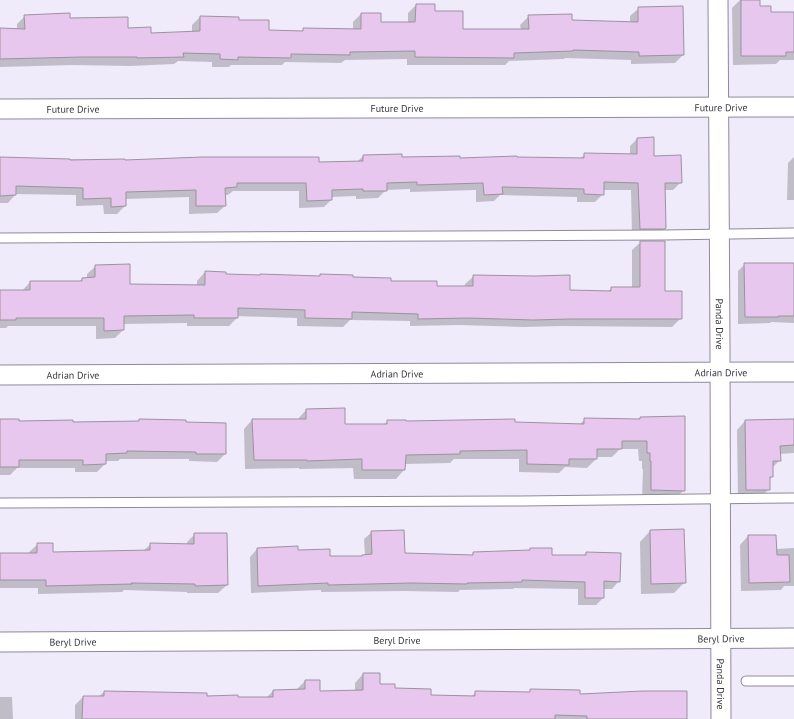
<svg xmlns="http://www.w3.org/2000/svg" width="794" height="719" font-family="'PT Sans',sans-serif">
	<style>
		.shadow { fill: #0003 }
		.building { fill: #e7c7ed; stroke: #9d929f }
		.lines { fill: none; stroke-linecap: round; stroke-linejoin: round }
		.service-casing { stroke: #8f8a99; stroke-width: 11 }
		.minor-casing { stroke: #8f8a99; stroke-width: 21 }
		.service { stroke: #fff; stroke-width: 9 }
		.minor { stroke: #fff; stroke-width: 19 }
		.labels { text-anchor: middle; stroke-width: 3; stroke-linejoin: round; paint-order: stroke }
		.street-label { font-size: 10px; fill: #38363d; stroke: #f0ebfb }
	</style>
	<rect width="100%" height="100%" fill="#f0ebfb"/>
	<g class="shadow">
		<polygon points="740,0 759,0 759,7 770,13 794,13 794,60 780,60 776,64 733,65 732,8"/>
		<polygon points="416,5 434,12 462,30 521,30 520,25 529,16 571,21 630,23 630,16 639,8 683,55 675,63 631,64 631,60 565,58 564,59 509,61 505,65 407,65 407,59 345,60 341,63 285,62 282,65 231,65 229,67 212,67 212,62 178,61 174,64 130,66 73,65 0,67 0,29 17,30 17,24 25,16 69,19 150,34 192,33 192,25 200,17 238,21 268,31 301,32 304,29 353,30 353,22 361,14 380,23 408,23 408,13"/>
		<polygon points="637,139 653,157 681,182 673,190 664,190 665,228 657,235 632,236 631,190 603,190 603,194 595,202 577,202 577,197 500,195 494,201 476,202 476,190 410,192 410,189 386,190 378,198 356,199 356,196 331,197 331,200 324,207 299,208 299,191 233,191 228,195 224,195 225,206 217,213 189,214 189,197 125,199 125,206 117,214 104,214 103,205 76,206 76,195 15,194 15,195 8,203 0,203 0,158 318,164 356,163 363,156 401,155 401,158 459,159 580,159 585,154 630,155 630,146"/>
		<polygon points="794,157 794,200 787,200 788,163"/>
		<polygon points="641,242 664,292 681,318 672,327 562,326 524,327 459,325 410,326 410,321 350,320 343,327 297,326 297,318 237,316 237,318 229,326 187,326 187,323 123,324 123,330 115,338 96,339 96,326 8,326 6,328 0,328 0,290 22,291 30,282 79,282 82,279 87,279 87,274 96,266 129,285 197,286 197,281 205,272 225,275 318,277 321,275 436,287 465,287 465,284 474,276 569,291 607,292 612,288 632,288 632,250"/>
		<polygon points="745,264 794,282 794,323 771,322 770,323 738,324 738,271"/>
		<polygon points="306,410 344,425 383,425 388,421 405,422 579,425 585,419 639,420 640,418 684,490 675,499 642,499 643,469 642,469 642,461 639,461 638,449 620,449 612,457 596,457 596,459 587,468 565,467 559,473 519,472 519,459 454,459 450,463 405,464 404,470 396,479 354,479 353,468 299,469 299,468 245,469 244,429 252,420 297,420"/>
		<polygon points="0,420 18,422 72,423 138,422 139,420 185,423 225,454 217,462 189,461 189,459 120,459 118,461 105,461 105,464 97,472 75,472 75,468 17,468 10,475 0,475"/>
		<polygon points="794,420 794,453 779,454 780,460 772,468 772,476 769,480 769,489 760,498 738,498 737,430 745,421"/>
		<polygon points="683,530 685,582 674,593 641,594 640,542 650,531"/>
		<polygon points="372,532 404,554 471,556 474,553 528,552 530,549 551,556 583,556 586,553 619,581 612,589 603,589 603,598 596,605 578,605 578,589 514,588 513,589 460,590 458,592 403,591 321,592 321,590 251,593 250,557 257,549 297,551 329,557 361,557 365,555 364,539"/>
		<polygon points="195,534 227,585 218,593 187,593 187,592 124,590 122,592 38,594 38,588 0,588 0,554 29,554 29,552 38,544 52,553 143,551 151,544 187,545 187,542"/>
		<polygon points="748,536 776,549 794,548 794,586 784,586 781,590 741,591 740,545"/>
		<polygon points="363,674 379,674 379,684 394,689 430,696 471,697 476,692 528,693 531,690 579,695 686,719 75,719 75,705 83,697 98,697 104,692 206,697 266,698 273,691 297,689 305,681 319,692 355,692 355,683"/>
		<polygon points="0,697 12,697 13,719 0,719"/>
	</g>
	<g class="building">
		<polygon points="741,0 760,0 760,6 771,6 771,12 794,12 794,52 786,52 786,56 741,56"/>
		<polygon points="416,4 435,4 435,11 463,11 463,29 529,29 528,15 572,14 572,20 638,22 638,7 683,6 684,55 639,56 639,52 573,50 573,51 514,53 514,58 415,57 415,51 350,52 350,55 291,54 291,58 238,57 238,60 220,59 220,54 183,53 184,57 137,58 137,57 82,57 0,59 0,28 25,29 24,15 70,13 70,18 128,17 128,28 151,27 151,33 200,31 200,16 239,17 239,20 269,20 269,30 303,31 303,28 361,29 361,13 381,13 381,22 415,22"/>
		<polygon points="654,137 654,156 681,155 682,183 665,183 666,228 665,229 640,229 638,183 604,182 604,195 584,194 584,189 502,187 503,194 484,195 483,183 417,185 417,182 387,183 387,191 363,191 363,189 332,190 332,200 307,201 306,183 237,183 237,187 225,188 226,206 196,206 196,190 126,192 126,206 111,207 111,198 83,199 83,188 16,186 16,195 0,196 0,157 70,159 70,160 125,159 125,160 202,157 319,157 319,162 363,161 363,155 402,154 402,157 460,156 460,158 517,156 517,157 584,158 584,153 637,154 637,138"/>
		<polygon points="640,241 665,241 665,291 682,291 682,319 571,319 533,320 468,318 418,319 418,314 352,312 352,319 305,318 305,310 238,308 238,318 194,318 194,315 124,316 124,330 104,331 104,318 16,318 16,320 0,320 0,290 30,290 30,281 82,281 82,278 95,277 95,265 130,264 130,284 205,285 205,271 226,272 226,274 260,275 260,274 320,276 320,274 353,275 353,277 391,278 391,281 437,281 437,286 473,286 473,275 535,276 570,275 570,290 611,291 611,287 640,287"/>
		<polygon points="744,263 794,263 794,316 778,316 778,317 745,317"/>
		<polygon points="345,408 345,424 387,424 387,420 406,420 406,421 515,419 515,422 584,424 584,418 640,419 640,417 685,416 685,491 651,490 651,461 650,461 650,453 647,453 647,441 622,441 622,449 597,449 597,459 569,459 569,465 527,464 527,450 460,451 460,454 406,455 405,470 362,470 362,459 307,461 307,460 254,460 252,419 306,419 306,409"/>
		<polygon points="0,419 19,419 19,421 73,420 73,422 139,421 139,419 186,420 186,422 226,423 226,454 196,454 196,452 127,451 127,453 106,454 106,464 83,465 83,460 19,460 19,467 0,467"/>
		<polygon points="794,419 794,445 780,446 781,461 773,461 773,477 770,477 770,490 746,490 745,420"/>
		<polygon points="684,529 686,583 651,584 650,530"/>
		<polygon points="404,530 405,553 473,555 473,552 530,550 530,548 552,548 552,555 586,555 586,552 621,553 620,582 604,581 604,598 585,598 585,582 522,580 522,582 467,583 467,584 411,583 328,585 328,583 258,586 257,548 298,546 298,550 330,549 330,556 362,556 362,555 372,554 371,531"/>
		<polygon points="194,533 227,533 228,585 195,586 195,584 131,583 132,584 46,586 46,580 0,580 0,553 37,553 37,543 53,543 53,552 150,550 150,543 194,544"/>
		<polygon points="748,535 776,535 777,555 789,555 790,582 749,583"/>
		<polygon points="363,673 380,673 380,684 395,684 395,688 431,689 431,695 475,696 475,691 530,692 530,689 580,690 580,694 643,691 687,691 687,719 587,719 587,716 555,715 555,719 82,719 83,696 104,696 104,691 207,693 207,696 238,695 238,697 273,697 273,690 305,689 305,680 320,680 320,691 363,690"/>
	</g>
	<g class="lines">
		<g class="service-casing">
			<g id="service">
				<polyline points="0,238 662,235 794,233"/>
				<polyline points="0,503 521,501 794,498"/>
				<polyline points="746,681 794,681"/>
			</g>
		</g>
		<g class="minor-casing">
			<g id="minor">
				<path id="s1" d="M718,0l2,348 1,371"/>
				<path id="s2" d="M0,109l794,-2"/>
				<path id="s3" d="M0,375l794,-3"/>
				<path id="s4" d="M0,642l794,-4"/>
			</g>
		</g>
		<use href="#service" class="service"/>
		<use href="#minor" class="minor"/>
	</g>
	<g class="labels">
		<g class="street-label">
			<text dy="4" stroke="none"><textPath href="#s2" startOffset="721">Future Drive</textPath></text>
			<text dy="4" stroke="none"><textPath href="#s2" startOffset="397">Future Drive</textPath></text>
			<text dy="4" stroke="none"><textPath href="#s2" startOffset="73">Future Drive</textPath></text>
			<text dy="4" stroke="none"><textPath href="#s1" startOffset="324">Panda Drive</textPath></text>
			<text dy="4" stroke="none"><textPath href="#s3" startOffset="721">Adrian Drive</textPath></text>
			<text dy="4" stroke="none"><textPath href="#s3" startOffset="397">Adrian Drive</textPath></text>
			<text dy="4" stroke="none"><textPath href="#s3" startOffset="73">Adrian Drive</textPath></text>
			<text dy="4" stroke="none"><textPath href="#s4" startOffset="721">Beryl Drive</textPath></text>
			<text dy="4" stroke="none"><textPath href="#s4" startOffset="397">Beryl Drive</textPath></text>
			<text dy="4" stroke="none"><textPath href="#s4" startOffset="73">Beryl Drive</textPath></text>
			<text dy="4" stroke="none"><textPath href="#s1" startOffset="684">Panda Drive</textPath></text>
		</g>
	</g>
</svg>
